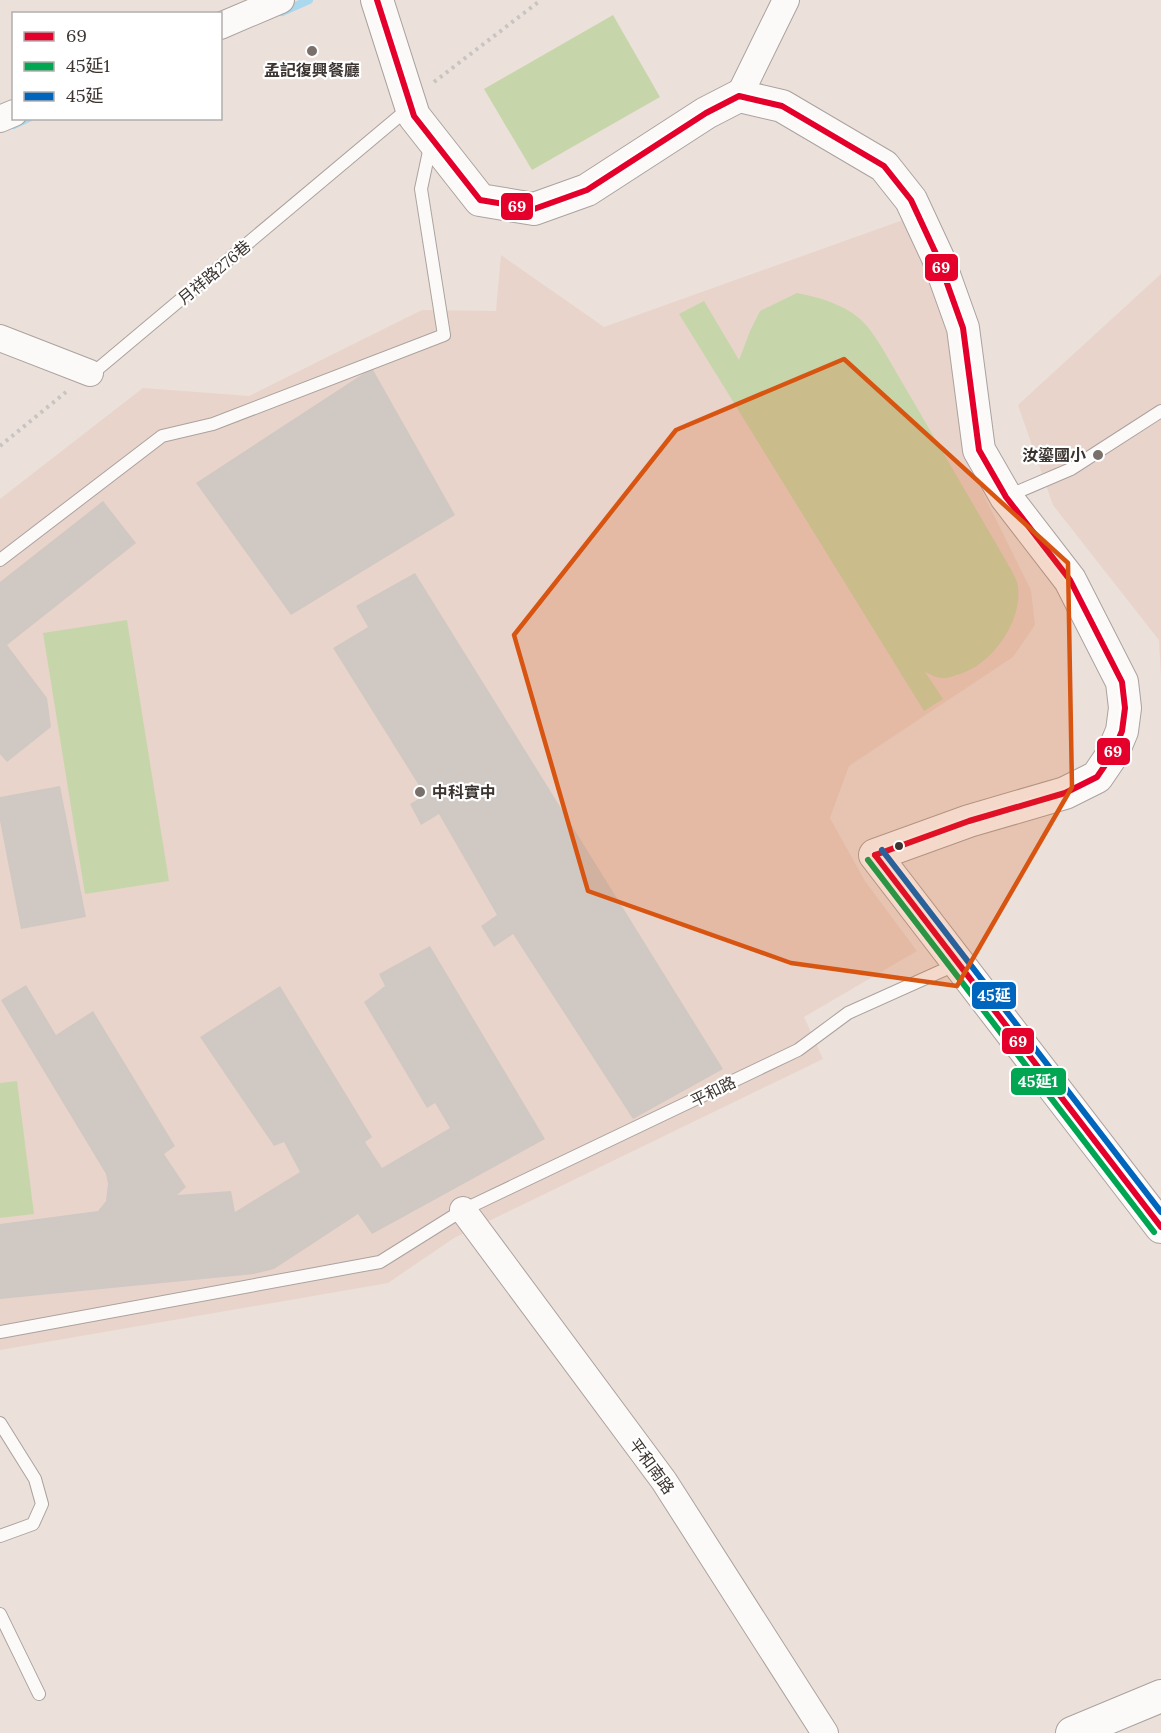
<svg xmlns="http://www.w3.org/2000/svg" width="1161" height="1733" font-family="Lora,'Noto Sans TC',serif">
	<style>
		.built { fill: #e8d4cb }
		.green { fill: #c7d6aa }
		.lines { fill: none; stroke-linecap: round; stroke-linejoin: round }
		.stream { stroke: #a9d8ef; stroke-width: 8 }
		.building { fill: #d0c8c3 }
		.service-casing { stroke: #aba29e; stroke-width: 14 }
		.minor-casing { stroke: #aba29e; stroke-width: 28 }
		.tertiary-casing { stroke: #aba29e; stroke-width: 34 }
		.path { stroke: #c7c4c1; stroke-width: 4; stroke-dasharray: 3 4.5; stroke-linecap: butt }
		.service { stroke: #fcfaf9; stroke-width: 12 }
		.minor { stroke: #fcfaf9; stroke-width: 26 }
		.tertiary { stroke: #fcfaf9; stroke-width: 32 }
		.bus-1-casing { stroke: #fff; stroke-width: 10 }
		.bus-2-casing { stroke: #fff; stroke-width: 10 }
		.bus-3-casing { stroke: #fff; stroke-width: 10 }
		.bus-1 { stroke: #e4002b; stroke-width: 6 }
		.bus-2 { stroke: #00a651; stroke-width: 6 }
		.bus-3 { stroke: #0065bd; stroke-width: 6 }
		.marked { fill: #d75510; fill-opacity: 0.2; stroke: #d75510; stroke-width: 4.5; stroke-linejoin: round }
		.poi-dot { fill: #79706c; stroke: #fff; stroke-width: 2 }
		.bus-dot { fill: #3c3431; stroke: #fff; stroke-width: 2 }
		.labels { text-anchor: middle; stroke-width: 4.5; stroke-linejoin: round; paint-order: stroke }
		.poi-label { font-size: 16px; font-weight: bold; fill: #3c3431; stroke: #fff }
		.street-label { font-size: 16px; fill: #3c3431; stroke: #fff }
		.line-badge { stroke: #fff; stroke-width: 2 }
		.badge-label { font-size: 16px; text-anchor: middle; font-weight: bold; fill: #fff }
	</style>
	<rect width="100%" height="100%" fill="#ebe0da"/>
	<g class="built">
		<polygon points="906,219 937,280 959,370 969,465 1031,590 1035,625 1013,657 849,766 830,818 865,881 917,951 804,1017 823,1059 454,1238 388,1283 0,1350 0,499 143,388 249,396 422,310 496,311 501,255 604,327"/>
		<polygon points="1161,274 1161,676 1159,640 1053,505 1018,405"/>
	</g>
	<g class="green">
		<polygon points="613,15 660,97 532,170 484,89"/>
		<path d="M797,293c25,5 53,13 70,33 5,6 10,14 14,20l124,213c4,8 13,20 13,29 4,34 -26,76 -58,86 -5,1 -13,5 -18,4 -6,0 -12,-4 -17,-6l18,27 -19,12 -245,-397 25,-13 35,59 11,-29 10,-20z"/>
		<polygon points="127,620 169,881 85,894 43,633"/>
		<polygon points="17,1081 34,1214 0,1218 0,1083"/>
	</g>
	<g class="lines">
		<g class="stream">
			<polyline points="282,12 309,0"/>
			<polyline points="14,125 29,118"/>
		</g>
	</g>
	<g class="building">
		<polygon points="372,368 455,515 291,615 196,483"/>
		<polygon points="103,501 136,543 7,645 47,698 51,727 7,762 0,754 0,582"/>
		<polygon points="415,573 723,1069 633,1119 513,934 494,947 481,926 497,915 439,814 421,825 410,804 425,795 333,648 368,627 356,606"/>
		<polygon points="60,786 86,917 21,929 0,821 0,797"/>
		<polygon points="430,946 545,1139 372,1234 358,1214 274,1269 254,1274 0,1299 0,1224 98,1211 106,1201 108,1184 106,1174 1,1000 26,985 56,1035 93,1011 175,1146 164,1154 186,1187 177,1195 231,1191 235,1212 300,1172 284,1142 274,1146 200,1037 280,986 372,1137 365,1142 382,1168 450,1128 435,1103 427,1108 364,1002 385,986 379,974"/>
	</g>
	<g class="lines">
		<g class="service-casing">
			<g id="service">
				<polyline points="90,373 93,373 409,108"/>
				<polyline points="1008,496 1071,469 1161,411"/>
				<polyline points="0,560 162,436 213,424 444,335 421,189 431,142"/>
				<polyline points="0,1332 380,1262 463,1210 798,1050 848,1013 957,964"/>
				<polyline points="0,1423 35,1479 42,1504 33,1524 0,1536"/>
				<polyline points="0,1614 39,1694"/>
			</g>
		</g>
		<g class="minor-casing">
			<g id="minor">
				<polyline points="220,26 281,0"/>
				<polyline points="739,96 786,0"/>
				<polyline points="0,119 14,113"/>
				<polyline points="0,338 90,373"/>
				<polyline points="463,1210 664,1481 825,1733"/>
			</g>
		</g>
		<g class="tertiary-casing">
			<g id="tertiary">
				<polyline points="377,0 414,116 480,200 534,209 587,190 706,113 739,96 782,106 884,166 911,200 938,258 963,328 979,450 1006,497 1070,580 1122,682 1125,708 1122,731 1112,755 1097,777 1065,793 969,821 875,855 1161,1227"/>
				<polyline points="1072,1733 1161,1696"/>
			</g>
		</g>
		<g class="path">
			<polyline points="434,82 541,0"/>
			<polyline points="0,446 66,392"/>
		</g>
		<use href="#service" class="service"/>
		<use href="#minor" class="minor"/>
		<use href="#tertiary" class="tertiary"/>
		<g class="bus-1-casing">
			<g id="bus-1">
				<polyline points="377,0 414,116 480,200 534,209 587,190 706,113 739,96 782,106 884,166 911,200 938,258 963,328 979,450 1006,497 1070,580 1122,682 1125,708 1122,731 1112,755 1097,777 1065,793 969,821 875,855"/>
				<polyline points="875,855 1161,1227"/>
			</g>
		</g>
		<g class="bus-2-casing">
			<polyline id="bus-2" points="868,860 1154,1232"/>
		</g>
		<g class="bus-3-casing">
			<polyline id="bus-3" points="882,850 1161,1212"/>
		</g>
		<use href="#bus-1" class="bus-1"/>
		<use href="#bus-2" class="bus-2"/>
		<use href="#bus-3" class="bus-3"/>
	</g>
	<path class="marked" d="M844,359l224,204 4,224 -115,199 -166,-23 -203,-72 -74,-256 162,-205z"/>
	<g class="poi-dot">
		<circle cx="312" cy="51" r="6"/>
		<circle cx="1098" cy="455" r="6"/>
		<circle cx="420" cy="792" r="6"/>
	</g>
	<circle class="bus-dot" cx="899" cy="846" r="5"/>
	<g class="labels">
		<g class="poi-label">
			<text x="312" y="76">孟記復興餐廳</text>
			<text x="1086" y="461" text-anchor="end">汝鎏國小</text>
			<text x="432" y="798" text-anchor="start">中科實中</text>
		</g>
		<g class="street-label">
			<text transform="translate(214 272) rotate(-40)" y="6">月祥路276巷</text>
			<text transform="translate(713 1091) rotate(-26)" y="6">平和路</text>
			<text transform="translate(652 1466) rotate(54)" y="6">平和南路</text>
		</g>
	</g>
	<g class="line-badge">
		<rect x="500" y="192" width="34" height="29" rx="6" fill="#e4002b"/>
		<rect x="924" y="253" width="35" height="29" rx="6" fill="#e4002b"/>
		<rect x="1096" y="737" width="35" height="29" rx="6" fill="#e4002b"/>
		<rect x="971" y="981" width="46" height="29" rx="6" fill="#0065bd"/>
		<rect x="1001" y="1027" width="34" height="28" rx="6" fill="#e4002b"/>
		<rect x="1010" y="1067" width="57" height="29" rx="6" fill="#00a651"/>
	</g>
	<g class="badge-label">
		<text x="517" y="212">69</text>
		<text x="941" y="273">69</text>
		<text x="1113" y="757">69</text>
		<text x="994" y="1001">45延</text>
		<text x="1018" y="1047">69</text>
		<text x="1038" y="1087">45延1</text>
	</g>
	<rect x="12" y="12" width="210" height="108" fill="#ffffff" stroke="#b1aead" stroke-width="1.5"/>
	<rect x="24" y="32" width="30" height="9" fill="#e4002b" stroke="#b1aead" stroke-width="1.5"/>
	<text x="66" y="42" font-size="18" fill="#3c3431">69</text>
	<rect x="24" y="62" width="30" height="9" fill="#00a651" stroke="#b1aead" stroke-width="1.5"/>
	<text x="66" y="72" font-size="18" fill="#3c3431">45延1</text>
	<rect x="24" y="92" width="30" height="9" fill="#0065bd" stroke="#b1aead" stroke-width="1.5"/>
	<text x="66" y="102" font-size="18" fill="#3c3431">45延</text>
</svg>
